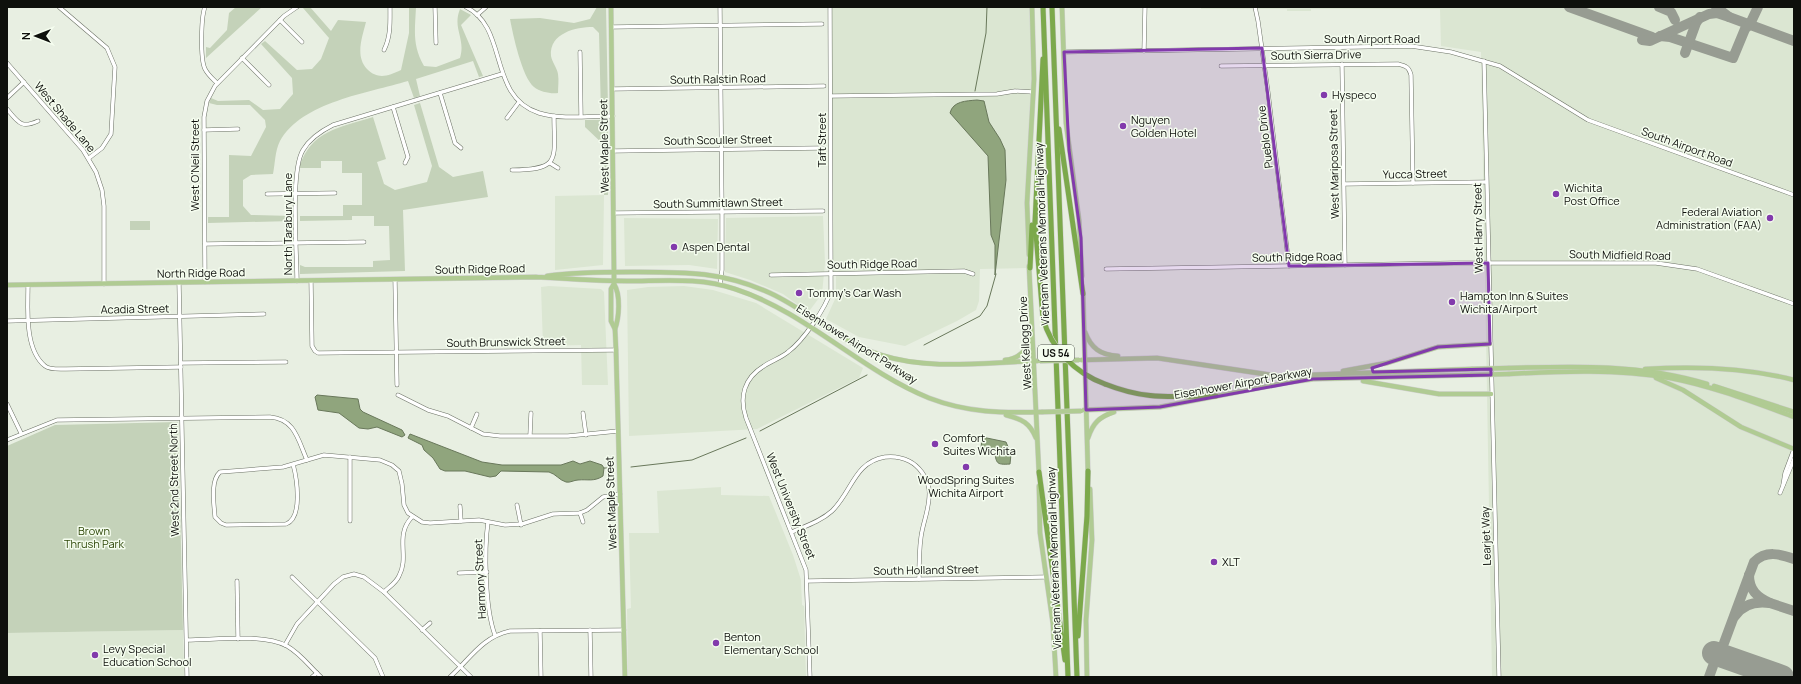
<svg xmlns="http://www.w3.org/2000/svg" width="1801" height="684" font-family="Manrope,sans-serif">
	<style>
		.built { fill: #dbe6d2 }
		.green { fill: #c4d2b9 }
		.water { fill: #90a57d; stroke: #69785b }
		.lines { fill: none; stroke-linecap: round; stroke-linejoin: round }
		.stream { stroke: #69785b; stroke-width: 1 }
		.taxiway { stroke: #979c92; stroke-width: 10 }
		.runway { stroke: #979c92; stroke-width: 24 }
		.minor-casing { stroke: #6c7266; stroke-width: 4.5 }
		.major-casing { stroke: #cfcfce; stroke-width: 5.5 }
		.highway-casing { stroke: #cfcfce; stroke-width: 6 }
		.minor { stroke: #fff; stroke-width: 3.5 }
		.major { stroke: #b0cb93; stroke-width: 4.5 }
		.highway { stroke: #7ca94b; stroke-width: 5 }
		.major-bridge-casing { stroke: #cfcfce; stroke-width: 5.5; stroke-linecap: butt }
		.highway-bridge-casing { stroke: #cfcfce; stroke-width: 6; stroke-linecap: butt }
		.major-bridge { stroke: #b0cb93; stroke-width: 4.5 }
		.highway-bridge { stroke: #7ca94b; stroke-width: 5 }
		.marked { fill: #823aac; fill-opacity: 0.2; stroke: #823aac; stroke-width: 3; stroke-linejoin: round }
		.poi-dot { fill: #823aac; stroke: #f5fdef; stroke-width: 1.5 }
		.labels { text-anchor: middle; stroke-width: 3; stroke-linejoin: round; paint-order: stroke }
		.shield { fill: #f5fdef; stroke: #535750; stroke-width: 1 }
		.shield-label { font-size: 10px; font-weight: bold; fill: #0e100c }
		.street-label { font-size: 11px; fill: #0e100c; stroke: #f5fdef }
		.poi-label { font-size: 11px; fill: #0e100c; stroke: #f5fdef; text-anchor: start }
		.park-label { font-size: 11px; fill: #2b4506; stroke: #f5fdef }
	</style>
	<rect width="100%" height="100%" fill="#e8efe2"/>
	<g class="built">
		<polygon points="829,7 1032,7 1034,78 1028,179 1030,268 980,269 979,301 976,310 957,321 905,346 859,337 826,319 836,297 836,274 831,274"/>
		<polygon points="1201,7 1794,7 1794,677 1492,677 1481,52 1441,46 1440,9 1311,9 1311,11 1287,11 1287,9 1201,9"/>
		<polygon points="604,195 603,265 555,270 555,196"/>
		<polygon points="823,216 825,263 822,294 810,310 805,310 783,294 750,280 725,272 726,218"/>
		<polygon points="624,218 718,219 717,269 689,265 625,266"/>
		<polygon points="549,286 601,289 604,292 608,385 582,385 581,345 543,346 541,287"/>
		<polygon points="684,286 713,290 756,303 863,368 859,378 757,429 629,436 627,290 648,287"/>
		<polygon points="721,487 721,495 769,496 793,555 801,580 802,605 804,606 806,677 628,677 627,609 631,608 629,533 659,533 657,491"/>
		<polygon points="183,630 184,677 7,677 7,633"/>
	</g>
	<g class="green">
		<polygon points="236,7 262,7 206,58 206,47 210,48 227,30 229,13"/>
		<path d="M310,7l21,24 7,-11 28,2c-4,16 -11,34 1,47 11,11 21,7 34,1l8,-37v-26h7c-1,23 -4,38 8,59l12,1 24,-9c6,-20 -8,-29 0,-49l11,6 -10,10 22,51 -4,1 -6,-16 -57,18 4,17 -6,2 -6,-17c-40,12 -106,21 -128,60 -5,9 -5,24 -7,33l-22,1 -8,5v26l8,9 42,1v5l-85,2v-6h21v-62l22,1 15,-29 -1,-7 -15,-15h-33l-8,-2 2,-5 7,3 31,-1 14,10 17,-1 13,-15 -1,-16 -31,-34 4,-3 32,29 15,-1 9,-10 8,-21 -26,-30z"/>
		<path d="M597,7h9l2,102 -2,3 -5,2 -2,-81 -6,-6c-17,0 -44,6 -42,29 1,6 6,12 7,18 1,6 0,13 0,19 -7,1 -18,-1 -24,-6 -12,-10 -21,-52 -24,-68l30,-1 34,5 16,-4z"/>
		<path d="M420,103l19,64 14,10 30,-6 5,26 -85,13 2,61 -105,3v-9l5,2h68v-6l17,-1 -1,-34h-15v-10h-22v4l-52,1v-5h43v-11h19v-32h-20v-12h-21v7h-22c12,-38 40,-40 74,-51l13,42 -9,3 7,22 11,6 32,-8 5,-16 -18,-61z"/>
		<polygon points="585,120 604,120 608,124 608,195 604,195 604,145 585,127"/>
		<rect x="130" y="221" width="20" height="9"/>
		<polygon points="178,422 183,630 7,633 7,446 55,425"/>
	</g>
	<g class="water">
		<path d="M977,100l7,1 5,21 11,17 5,11 1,30 -11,95v-30l-4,-10 -3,-79 -38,-43c3,-12 16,-12 27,-13z"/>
		<polygon points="317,395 358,399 360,409 363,412 402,430 405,435 402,437 377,427 368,429 359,428 339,413 318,410 315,397"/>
		<path d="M410,434l72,28 20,3h59l12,-4 7,3 10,-3 12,4 2,3 -1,8c-9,6 -15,3 -25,4 -4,0 -8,3 -12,2 -7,-2 -10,-8 -17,-10l-48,-1 -5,5 -6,1 -25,-6h-20l-5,-2 -7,-11 -9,-8 -2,-5 -14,-7z"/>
		<path d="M982,437l24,5 5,12 -1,10c-15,1 -13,-1 -16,-14l-13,-1z"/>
	</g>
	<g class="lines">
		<g class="stream">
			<polyline points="975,91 986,33 987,7"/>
			<polyline points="924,345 980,316 987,306 996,274"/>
			<polyline points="760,431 867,375"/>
			<polyline points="631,467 692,460 746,438"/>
			<polyline points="604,468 611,468"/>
		</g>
		<g class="taxiway">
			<polyline points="1569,7 1652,37"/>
			<polyline points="1659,7 1671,12 1675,20"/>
			<polyline points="1729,17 1794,41"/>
			<polyline points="1660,36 1670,37 1733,58 1745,29 1750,24 1758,7"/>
			<polyline points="1642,40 1650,41 1709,14 1717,13 1729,17 1716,7"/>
			<polyline points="1685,53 1696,23 1700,17"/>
			<polyline points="1770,603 1794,611"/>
			<path d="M1735,616c8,-12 21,-15 35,-13 -13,-6 -21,-13 -21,-28"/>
			<path d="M1724,643l30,-81c12,-12 26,-8 40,-3"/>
			<polyline points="1709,677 1713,666"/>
		</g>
		<polyline class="runway" points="1714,653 1782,677"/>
		<g class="minor-casing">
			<g id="minor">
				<polyline points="59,7 107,48 115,67 111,134 102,148 89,158"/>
				<path d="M205,7c-4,10 -5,52 0,62 3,6 8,10 12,14"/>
				<polyline points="435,7 436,43"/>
				<path d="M466,7c43,21 21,89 73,106 23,7 50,3 74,3"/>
				<polyline points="1255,7 1258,21 1268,92 1289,266"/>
				<polyline points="477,15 486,7"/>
				<polyline points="280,20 302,42"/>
				<polyline points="612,27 822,24"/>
				<path d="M384,50c7,-14 6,-28 6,-43"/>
				<polyline points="1144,51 1145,7"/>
				<polyline points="580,52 581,116"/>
				<polyline points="1064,52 1411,46 1451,52 1500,66 1588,120 1794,195"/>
				<polyline points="242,58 269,85"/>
				<polyline points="1484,61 1499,677"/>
				<polyline points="7,63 83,150 96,172 102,190 104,206 104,284"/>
				<polyline points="1342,64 1345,265"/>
				<path d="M1221,66l177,-2c8,2 11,3 13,11l2,108"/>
				<polyline points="612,89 824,86"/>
				<polyline points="440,93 455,143 461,148"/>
				<polyline points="831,96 997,94 1015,91 1033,92"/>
				<polyline points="7,98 24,82"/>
				<polyline points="393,107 408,157 405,163"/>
				<path d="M7,109c11,13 14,20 31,12"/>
				<polyline points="507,118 519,102"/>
				<polyline points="204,130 238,129"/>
				<polyline points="613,151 823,148"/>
				<polyline points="550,163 558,168"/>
				<path d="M512,170c50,0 42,-11 42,-54"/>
				<polyline points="1344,184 1486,182"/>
				<polyline points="267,194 335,193"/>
				<polyline points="614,213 823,211"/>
				<polyline points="205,244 364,242"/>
				<polyline points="1106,269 1454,263 1656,263 1697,269 1794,304"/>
				<polyline points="771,275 964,271 973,274"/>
				<polyline points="395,280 397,385"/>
				<path d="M297,281c0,-28 -7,-110 6,-131 7,-12 18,-19 30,-25l169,-51"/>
				<polyline points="311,281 312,346 315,351 318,353 616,350"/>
				<polyline points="205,282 204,117 207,101 215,86 284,16 297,7"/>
				<polyline points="179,283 187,677"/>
				<polyline points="720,284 722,270 722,212 720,7"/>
				<path d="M28,285c0,23 -4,64 17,81 5,4 15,3 21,3l115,-2"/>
				<polyline points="7,321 264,314"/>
				<polyline points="181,363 286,362"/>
				<polyline points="398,395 428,410 448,416 483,434 500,436 568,436 618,431"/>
				<polyline points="7,404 21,433"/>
				<polyline points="583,413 586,435"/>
				<polyline points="471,428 477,414"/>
				<polyline points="530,435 531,413"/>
				<path d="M7,440l50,-20 213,-3c25,2 28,23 37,43"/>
				<polyline points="350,457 350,521"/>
				<path d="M293,464c4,15 10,54 -7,60l-60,1 -5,-2 -6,-6c-1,-13 -5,-36 5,-45l63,-5 41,-12 56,5 12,5 7,6 3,13 2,21 4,8 14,9 8,1 49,-3 26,5 17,-1 31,-10 27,-1 7,-3 16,-13 17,-3"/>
				<polyline points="1783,485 1785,473 1794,449"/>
				<polyline points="1780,493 1794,459"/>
				<polyline points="517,505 521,525"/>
				<polyline points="460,506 461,521"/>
				<polyline points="580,513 583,522"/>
				<path d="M488,522c-4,28 -3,87 7,113"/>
				<path d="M792,532c14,-6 29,-11 40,-21 20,-19 22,-49 53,-54 8,-1 16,0 24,4 10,5 18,16 20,28 2,17 -6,32 -8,48 -2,14 -2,28 -2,42"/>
				<polyline points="459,573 487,572"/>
				<polyline points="292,577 375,658 383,677"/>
				<polyline points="237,581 238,639"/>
				<polyline points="807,581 1046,577"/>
				<path d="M384,592c5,-5 12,-9 15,-16 11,-20 -5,-40 13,-59"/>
				<polyline points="422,630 430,623"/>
				<polyline points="590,630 591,677"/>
				<polyline points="540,631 541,677"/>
				<path d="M187,640c27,0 76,-7 100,6 14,8 23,21 34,31"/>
				<polyline points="285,645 297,624 334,584 343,577 354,574 364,577 384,592 471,677"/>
				<polyline points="312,677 317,673"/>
				<path d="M450,677c20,-18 32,-40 60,-46l114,-1"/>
				<path d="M810,677l-4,-107 -60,-152c-7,-21 -2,-40 18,-52 7,-5 17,-8 24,-14 15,-11 38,-44 43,-62l-1,-283"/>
			</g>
		</g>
		<g class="major-casing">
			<g id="major">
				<polyline points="611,7 614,272 614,284 611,289 611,321 615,329 616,350 625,677"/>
				<polyline points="1062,7 1066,123 1079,220 1082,276"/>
				<polyline points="1029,255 1027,203 1034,79 1032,7"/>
				<polyline points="1029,266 1039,474"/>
				<path d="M547,276c28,-4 56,-4 84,-4 52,0 90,-1 139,21 39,18 70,49 111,62 50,16 104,7 156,6"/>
				<path d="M614,284c7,11 5,34 1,45"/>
				<path d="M7,285l529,-8c31,2 60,4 91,4 36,0 73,-4 108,8 71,23 125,81 194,109 39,15 73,15 113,14"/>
				<polyline points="1083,292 1088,474"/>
				<path d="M1085,332c6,16 15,23 33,24"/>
				<path d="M1005,360c15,-1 23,-11 27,-25"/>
				<polyline points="1082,360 1157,358 1278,376 1472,369"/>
				<path d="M1509,368c66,-2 133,-4 198,16"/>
				<path d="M1645,369c50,-3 100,-2 149,11"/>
				<polyline points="1343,371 1387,363 1438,347 1490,344"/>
				<path d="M1509,374c54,-3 107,-5 161,4 42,8 83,24 124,39"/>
				<polyline points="1656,378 1683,390 1741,427 1794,449"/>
				<polyline points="1363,381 1439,394 1491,394"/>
				<polyline points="1714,386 1794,412"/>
				<polyline points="1084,410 1160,407 1285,383 1313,379 1471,375"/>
				<path d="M1006,415c16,4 24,8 30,23"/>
				<path d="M1088,438c5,-15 11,-21 26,-26"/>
				<polyline points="1039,486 1040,533 1053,624 1056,677"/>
				<polyline points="1087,677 1086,620 1092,540 1090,489"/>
			</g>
		</g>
		<g class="highway-casing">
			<g id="highway">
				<polyline points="1043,7 1068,677"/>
				<polyline points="1052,7 1077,677"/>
				<polyline points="1043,59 1035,222 1043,318"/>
				<polyline points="1059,129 1083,294"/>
				<polyline points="1030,268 1032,225"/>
				<path d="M1105,384c43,17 67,12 111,12"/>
				<polyline points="1039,472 1065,660"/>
				<polyline points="1078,636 1087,516 1088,471"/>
			</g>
		</g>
		<use href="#minor" class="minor"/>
		<use href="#major" class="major"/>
		<use href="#highway" class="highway"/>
		<g class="major-bridge-casing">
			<g id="major-bridge">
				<polyline points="1040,361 1079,360"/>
				<polyline points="1472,369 1509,368"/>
				<polyline points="1471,375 1509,374"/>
				<polyline points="1042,412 1081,411"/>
			</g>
		</g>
		<g class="highway-bridge-casing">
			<path id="highway-bridge" d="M1043,318c8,31 32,55 62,66"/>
		</g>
		<use href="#major-bridge" class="major-bridge"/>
		<use href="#highway-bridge" class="highway-bridge"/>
	</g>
	<path class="marked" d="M1262,48l27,218 199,-3 2,81 -52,3 -66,21 1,4 118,-3v6l-178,4 -153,28 -74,3 -5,-172 -12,-88 -5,-98z"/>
	<g class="poi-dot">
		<circle cx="1324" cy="95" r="4"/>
		<circle cx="1123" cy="126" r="4"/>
		<circle cx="1556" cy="194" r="4"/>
		<circle cx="1770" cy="218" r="4"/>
		<circle cx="674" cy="247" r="4"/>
		<circle cx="799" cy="293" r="4"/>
		<circle cx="1452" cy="302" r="4"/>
		<circle cx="935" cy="444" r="4"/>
		<circle cx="966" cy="467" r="4"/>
		<circle cx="1214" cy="562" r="4"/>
		<circle cx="716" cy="643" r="4"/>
		<circle cx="95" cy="655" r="4"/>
	</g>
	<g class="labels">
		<rect class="shield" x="1038" y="345" width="36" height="16" rx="3"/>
		<g class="shield-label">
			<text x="1056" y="357">US 54</text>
		</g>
		<g class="street-label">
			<text x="1372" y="43">South Airport Road</text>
			<text transform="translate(1316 55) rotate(-1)" y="4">South Sierra Drive</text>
			<text transform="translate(718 79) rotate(-1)" y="4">South Ralstin Road</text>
			<text transform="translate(65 117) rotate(50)" y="4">West Shade Lane</text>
			<text transform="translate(1265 137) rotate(-97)" y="4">Pueblo Drive</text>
			<text transform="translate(718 140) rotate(-1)" y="4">South Scouller Street</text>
			<text transform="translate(822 140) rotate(-90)" y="4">Taft Street</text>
			<text transform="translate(604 146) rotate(-91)" y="4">West Maple Street</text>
			<text transform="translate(1687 147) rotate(20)" y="4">South Airport Road</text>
			<text transform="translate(1334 164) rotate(-91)" y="4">West Mariposa Street</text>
			<text transform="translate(195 165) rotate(-90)" y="4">West O'Neil Street</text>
			<text transform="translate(1415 174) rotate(-1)" y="4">Yucca Street</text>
			<text transform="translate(718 203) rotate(-1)" y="4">South Summitlawn Street</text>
			<text transform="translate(288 224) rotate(-90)" y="4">North Tarabury Lane</text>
			<text transform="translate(1478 228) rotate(-91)" y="4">West Harry Street</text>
			<text transform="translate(1042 234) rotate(-92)" y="4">Vietnam Veterans Memorial Highway</text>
			<text transform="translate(1620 255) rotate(1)" y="4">South Midfield Road</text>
			<text transform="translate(1297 257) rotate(-1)" y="4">South Ridge Road</text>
			<text transform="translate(872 264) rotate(-1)" y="4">South Ridge Road</text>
			<text transform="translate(480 269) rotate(-1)" y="4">South Ridge Road</text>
			<text transform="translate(201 273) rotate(-1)" y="4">North Ridge Road</text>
			<text transform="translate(135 309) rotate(-1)" y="4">Acadia Street</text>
			<text transform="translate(506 342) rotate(-1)" y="4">South Brunswick Street</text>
			<text transform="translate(1025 343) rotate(-93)" y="4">West Kellogg Drive</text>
			<text transform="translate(857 344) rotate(32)" y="4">Eisenhower Airport Parkway</text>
			<text transform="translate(1243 383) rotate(-10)" y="4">Eisenhower Airport Parkway</text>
			<text transform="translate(174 480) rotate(-91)" y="4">West 2nd Street North</text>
			<text transform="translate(611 503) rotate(-92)" y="4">West Maple Street</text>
			<text transform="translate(791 506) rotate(68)" y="4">West University Street</text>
			<text transform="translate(1486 536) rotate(-92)" y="4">Learjet Way</text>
			<text transform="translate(1054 558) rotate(-92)" y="4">Vietnam Veterans Memorial Highway</text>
			<text transform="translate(926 570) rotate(-1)" y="4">South Holland Street</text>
			<text transform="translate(480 579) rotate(-93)" y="4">Harmony Street</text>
		</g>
		<g class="poi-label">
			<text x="1332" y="99">Hyspeco</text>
			<text x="1131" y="124">Nguyen<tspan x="1131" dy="13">Golden Hotel</tspan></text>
			<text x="1564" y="192">Wichita<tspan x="1564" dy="13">Post Office</tspan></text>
			<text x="1762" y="216" text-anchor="end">Federal Aviation<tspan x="1762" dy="13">Administration (FAA)</tspan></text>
			<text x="682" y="251">Aspen Dental</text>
			<text x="807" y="297">Tommy's Car Wash</text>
			<text x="1460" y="300">Hampton Inn &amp; Suites<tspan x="1460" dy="13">Wichita/Airport</tspan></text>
			<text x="943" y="442">Comfort<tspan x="943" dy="13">Suites Wichita</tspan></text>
			<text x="966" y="484" text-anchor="middle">WoodSpring Suites<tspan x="966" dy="13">Wichita Airport</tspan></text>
			<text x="1222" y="566">XLT</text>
			<text x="724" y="641">Benton<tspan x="724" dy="13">Elementary School</tspan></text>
			<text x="103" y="653">Levy Special<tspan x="103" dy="13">Education School</tspan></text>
		</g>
		<g class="park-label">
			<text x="94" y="535">Brown<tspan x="94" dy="13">Thrush Park</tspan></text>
		</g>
	</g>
	<rect width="1801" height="684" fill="none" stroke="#0e100c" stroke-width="16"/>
	<g transform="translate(36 36) rotate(270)" stroke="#f5fdef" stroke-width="3" paint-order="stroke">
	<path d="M0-3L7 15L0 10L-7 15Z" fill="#0e100c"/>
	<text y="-6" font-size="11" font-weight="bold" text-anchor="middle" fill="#0e100c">N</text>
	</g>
</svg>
